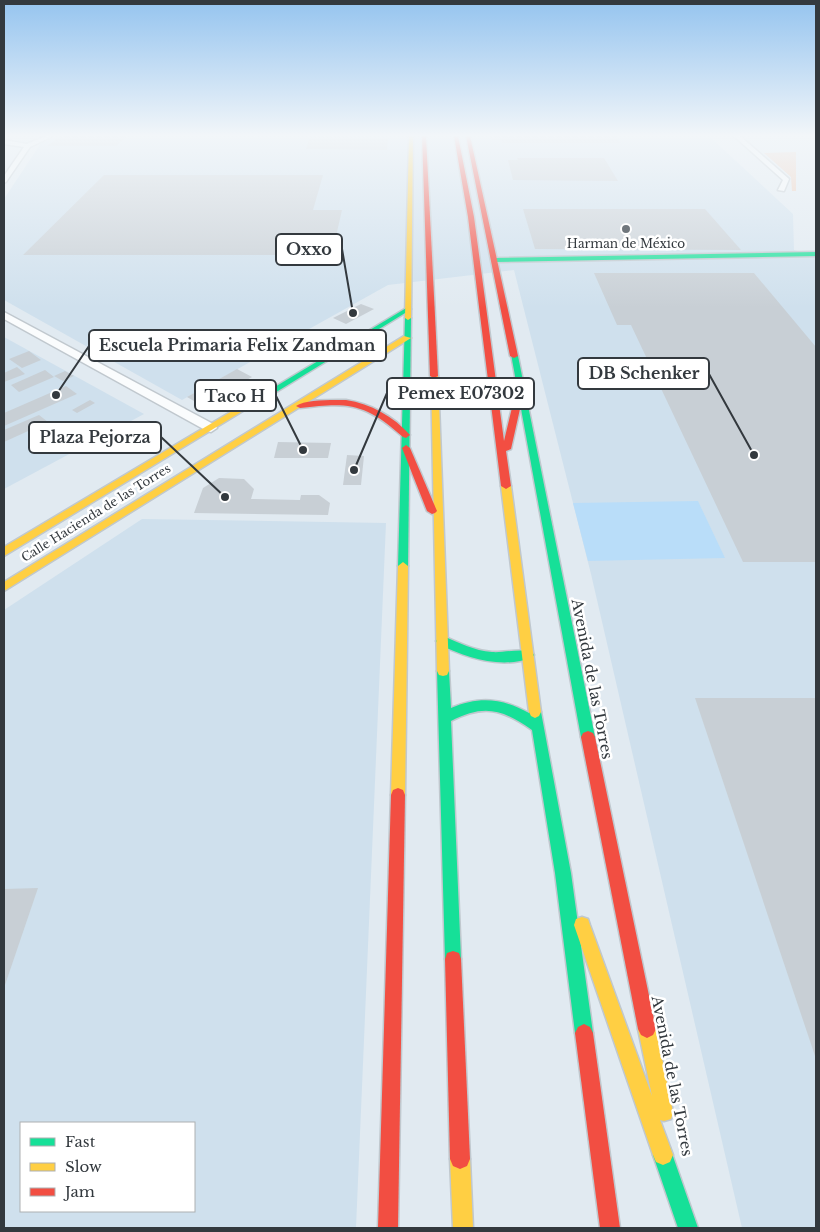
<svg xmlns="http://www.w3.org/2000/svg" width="820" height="1232" font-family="'Libre Baskerville',serif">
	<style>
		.built { fill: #cfe0ed; fill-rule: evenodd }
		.green { fill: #efc8b1 }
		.water { fill: #b9ddf9 }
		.building { fill: #c8cfd5 }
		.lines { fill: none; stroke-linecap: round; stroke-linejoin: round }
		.street-casing { stroke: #c0c8ce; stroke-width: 3 }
		.fast-casing { stroke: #c0c8ce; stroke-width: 3 }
		.slow-casing { stroke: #c0c8ce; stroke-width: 3 }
		.jam-casing { stroke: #c0c8ce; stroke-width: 3 }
		.street { fill: #fafcfd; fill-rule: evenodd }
		.fast { fill: #16e098; fill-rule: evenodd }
		.slow { fill: #ffcf43; fill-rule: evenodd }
		.jam { fill: #f24e42; fill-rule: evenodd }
		.poi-dot { fill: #70777d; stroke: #fff; stroke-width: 2 }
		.labels { text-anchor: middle; stroke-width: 5; stroke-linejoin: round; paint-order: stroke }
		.far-poi-label { font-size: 12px; fill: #33393e; stroke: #fff }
		.far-street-label { font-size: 12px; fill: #33393e; stroke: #fff }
		.street-label { font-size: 15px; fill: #33393e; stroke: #fff }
		.leader { fill: none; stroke: #33393e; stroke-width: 2 }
		.callout-dot { fill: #33393e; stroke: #fff; stroke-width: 2 }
		.callout { fill: #fff; stroke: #33393e; stroke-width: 2 }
		.callout-label { font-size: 16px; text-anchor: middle; font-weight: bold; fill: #33393e }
	</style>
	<rect width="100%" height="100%" fill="#e1eaf1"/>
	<g class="built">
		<polygon points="60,136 709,136 793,214 794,250 816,256 816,1228 742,1228 591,574 514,270 388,285 182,400 4,300 4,199 41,143"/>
		<polygon points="4,337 144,414 4,489"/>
		<path d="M142,519l244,4 -30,705h-352v-618zM21,1123h173v88h-173z"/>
	</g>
	<polygon class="green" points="796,152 796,191 792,191 791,177 764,153"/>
	<polygon class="water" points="698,501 725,558 588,561 573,503"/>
	<g class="building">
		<polygon points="61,136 128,136 116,146 47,146"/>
		<polygon points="491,136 616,136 621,143 502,143 501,140 492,140"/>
		<polygon points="310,137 388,138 387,150 306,149"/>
		<polygon points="517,158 604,158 618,181 513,180 508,160 518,160"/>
		<polygon points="104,175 323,175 313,210 342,210 334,245 302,245 299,255 23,255"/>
		<polygon points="523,209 705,209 741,250 535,249"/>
		<polygon points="594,273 754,273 816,347 816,562 743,562 631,325 617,325"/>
		<polygon points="361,304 374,309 346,324 333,318"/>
		<polygon points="304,344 312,348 286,362 278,358"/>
		<polygon points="29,351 41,360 22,368 9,359"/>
		<polygon points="17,367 25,374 4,382 4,373"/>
		<polygon points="237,369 252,377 201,405 187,397"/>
		<polygon points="45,370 54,377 19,392 11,385"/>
		<polygon points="65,371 74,376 63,381 54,376"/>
		<polygon points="66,386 77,394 4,426 4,413"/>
		<polygon points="90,400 95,403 77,413 72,410"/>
		<polygon points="39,415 48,422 4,442 4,430"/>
		<polygon points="278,442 331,443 328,458 274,458"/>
		<polygon points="347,455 364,456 361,485 343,485"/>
		<polygon points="219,478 244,479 254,489 251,499 300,500 301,495 319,495 330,503 328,515 194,513 203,488"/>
		<polygon points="695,698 816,698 816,1059"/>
		<polygon points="38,888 4,988 4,889"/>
	</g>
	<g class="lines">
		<g class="street-casing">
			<g id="street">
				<polygon points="46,136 53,136 30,147 6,182 4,183 4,176 24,147 4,144 4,140 27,144"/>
				<polygon points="734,136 740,136 789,179 784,191 778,190 783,180"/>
				<polygon points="4,312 215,425 217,428 211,432 207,431 4,319"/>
			</g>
		</g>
		<g class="fast-casing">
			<g id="fast">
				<polygon points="816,252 816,256 495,262 492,260 495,258"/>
				<polygon points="408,307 411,309 410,310 260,402 253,400"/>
				<polygon points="408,316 411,318 408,566 403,570 398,566 405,318"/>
				<polygon points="511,354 518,356 595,737 593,741 588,743 583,741 581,737"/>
				<path d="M442,636c17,6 32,15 50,16 12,1 29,-4 40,0l2,3 -2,3c-32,11 -65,0 -94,-14l-2,-3 2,-3z"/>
				<path d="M443,666l4,1 2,4 2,37c28,-12 51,-10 78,5l2,-5 4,-2 4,2 2,4 30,161 22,160 -3,6 -6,3 -6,-3 -3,-6 -20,-160 -23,-143c-30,-21 -48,-26 -81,-9l10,238 -2,6 -6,2 -6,-2 -2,-6 -8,-288 2,-4z"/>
				<polygon points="663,1145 670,1148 698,1228 678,1228 653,1155 656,1148"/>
			</g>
		</g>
		<g class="slow-casing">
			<g id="slow">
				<polygon points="409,136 413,136 411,318 408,320 405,318"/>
				<polygon points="404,336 411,338 4,591 4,582"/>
				<polygon points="431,374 438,376 449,671 447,675 443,676 439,675 437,671"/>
				<polygon points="254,398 261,400 4,556 4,547"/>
				<polygon points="506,483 511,486 541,712 539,716 535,718 531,716 529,712 501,486"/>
				<polygon points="403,562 408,566 405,795 403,800 398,802 393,800 391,795 398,566"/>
				<polygon points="582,917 588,919 590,925 652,1096 638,1029 641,1023 647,1020 653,1023 656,1029 673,1112 671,1119 664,1121 660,1120 673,1155 670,1162 663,1165 656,1162 653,1155 574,925 576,919"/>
				<polygon points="460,1149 467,1152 470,1159 473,1228 453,1228 450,1159 453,1152"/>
			</g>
		</g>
		<g class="jam-casing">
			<g id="jam">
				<polygon points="422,136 426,136 438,376 434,378 430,376"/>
				<polygon points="454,136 458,136 474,217 504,441 516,391 520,389 524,391 511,449 506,451 511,486 506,489 501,486 468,217"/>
				<polygon points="466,136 470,136 518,356 514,358 510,356"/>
				<path d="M346,400c25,4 47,16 64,35l-4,3 -3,-1c-38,-34 -54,-35 -103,-29l-4,-2c10,-7 37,-6 50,-6z"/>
				<polygon points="406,445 410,448 437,511 435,513 432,514 427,511 402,448"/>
				<polygon points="588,731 593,733 595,737 656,1029 653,1035 647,1038 641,1035 638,1029 581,737 583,733"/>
				<polygon points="398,788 403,790 405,795 398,1228 378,1228 391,795 393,790"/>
				<polygon points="453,951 459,953 461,959 470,1159 467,1166 460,1169 453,1166 450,1159 445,959 447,953"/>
				<polygon points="584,1024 590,1027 593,1033 620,1228 600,1228 575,1033 578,1027"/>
			</g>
		</g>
		<use href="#street" class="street"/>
		<use href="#fast" class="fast"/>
		<use href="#slow" class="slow"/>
		<use href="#jam" class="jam"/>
	</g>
	<linearGradient id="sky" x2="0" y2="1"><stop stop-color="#95c4ef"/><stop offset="0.44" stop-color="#f2f6f9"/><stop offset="1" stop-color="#f2f6f9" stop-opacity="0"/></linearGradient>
	<rect width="820" height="308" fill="url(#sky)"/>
	<circle class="poi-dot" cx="626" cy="229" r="5"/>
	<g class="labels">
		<g class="far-poi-label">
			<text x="626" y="248">Harman de México</text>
		</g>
		<g class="far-street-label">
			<text transform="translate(96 513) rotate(-32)" y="4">Calle Hacienda de las Torres</text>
		</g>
		<g class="street-label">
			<text transform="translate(592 679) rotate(79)" y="5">Avenida de las Torres</text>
			<text transform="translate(672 1076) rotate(79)" y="5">Avenida de las Torres</text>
		</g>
	</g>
	<path class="leader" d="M353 313L342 249M56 395L89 346M754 455L709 374M354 470L387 393M303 450L276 396M225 497L161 437"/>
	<g class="callout-dot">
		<circle cx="353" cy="313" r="5"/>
		<circle cx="56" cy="395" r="5"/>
		<circle cx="754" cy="455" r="5"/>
		<circle cx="354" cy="470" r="5"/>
		<circle cx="303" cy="450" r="5"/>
		<circle cx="225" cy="497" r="5"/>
	</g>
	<g class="callout">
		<rect x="276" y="234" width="66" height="31" rx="5"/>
		<rect x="89" y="330" width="297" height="31" rx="5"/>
		<rect x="578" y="358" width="131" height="31" rx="5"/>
		<rect x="387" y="378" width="147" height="31" rx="5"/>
		<rect x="195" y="380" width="81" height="31" rx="5"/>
		<rect x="29" y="422" width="132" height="31" rx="5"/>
	</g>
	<g class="callout-label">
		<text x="309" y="255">Oxxo</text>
		<text x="237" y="351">Escuela Primaria Felix Zandman</text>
		<text x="644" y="379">DB Schenker</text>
		<text x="461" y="399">Pemex E07302</text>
		<text x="235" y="402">Taco H</text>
		<text x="95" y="443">Plaza Pejorza</text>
	</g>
	<rect width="820" height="1232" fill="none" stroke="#33393e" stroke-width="10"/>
	<rect x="20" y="1122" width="175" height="90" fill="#ffffff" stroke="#adb0b2"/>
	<rect x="30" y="1138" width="25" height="8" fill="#16e098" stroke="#adb0b2"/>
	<text x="65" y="1147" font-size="15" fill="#33393e">Fast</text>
	<rect x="30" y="1163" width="25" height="8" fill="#ffcf43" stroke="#adb0b2"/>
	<text x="65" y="1172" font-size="15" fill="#33393e">Slow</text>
	<rect x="30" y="1188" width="25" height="8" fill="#f24e42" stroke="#adb0b2"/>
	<text x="65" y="1197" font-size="15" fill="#33393e">Jam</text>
</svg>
